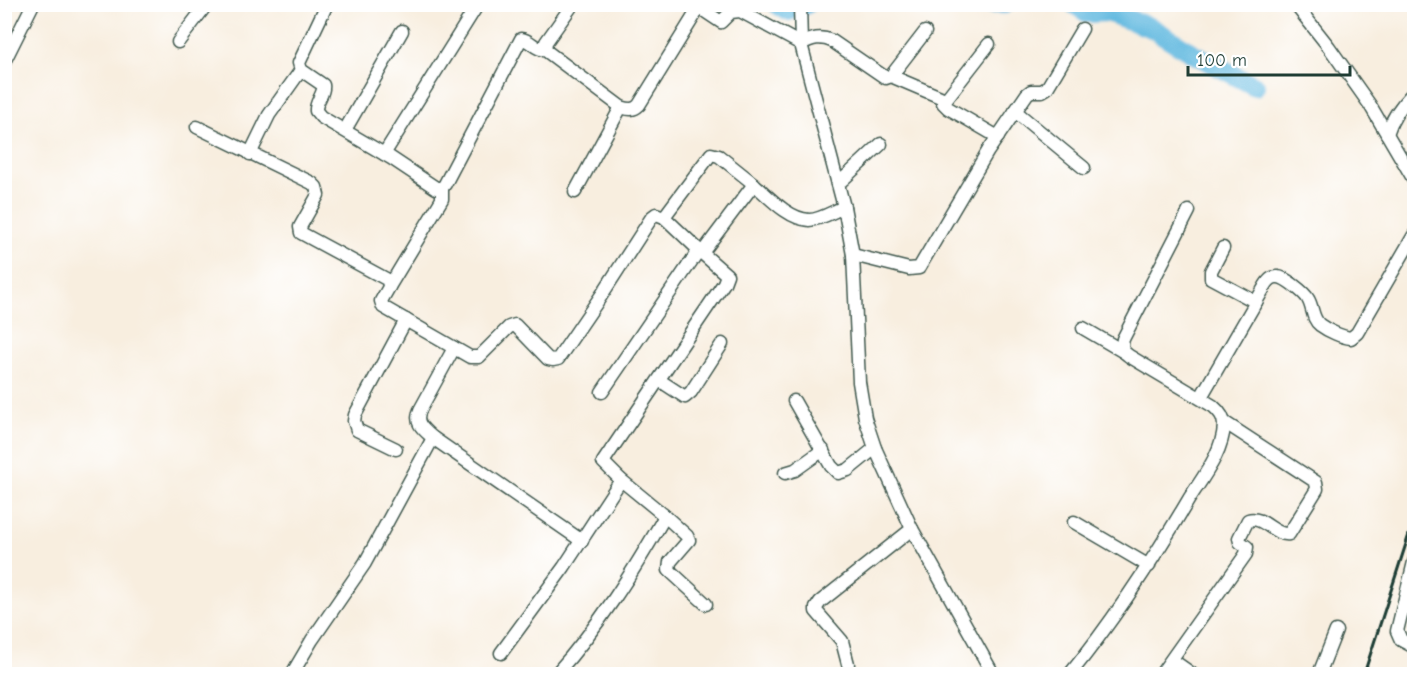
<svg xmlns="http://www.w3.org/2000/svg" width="1419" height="679" font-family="'Comic Neue',sans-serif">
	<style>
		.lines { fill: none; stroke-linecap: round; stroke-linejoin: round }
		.river { stroke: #64bae0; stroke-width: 20 }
		.minor-casing { stroke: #40584e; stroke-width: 15 }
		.minor { stroke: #fff; stroke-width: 12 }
		.rail { stroke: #1f3d34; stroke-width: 3 }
	</style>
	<rect width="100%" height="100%" fill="#fff"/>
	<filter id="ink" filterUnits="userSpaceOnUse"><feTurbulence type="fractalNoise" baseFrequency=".0167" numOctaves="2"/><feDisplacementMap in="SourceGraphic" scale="12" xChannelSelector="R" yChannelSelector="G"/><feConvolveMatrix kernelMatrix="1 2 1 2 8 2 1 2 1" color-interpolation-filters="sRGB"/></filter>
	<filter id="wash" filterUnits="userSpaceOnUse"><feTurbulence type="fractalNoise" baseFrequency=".008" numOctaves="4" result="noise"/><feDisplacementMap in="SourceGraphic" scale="24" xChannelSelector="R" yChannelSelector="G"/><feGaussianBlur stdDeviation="1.35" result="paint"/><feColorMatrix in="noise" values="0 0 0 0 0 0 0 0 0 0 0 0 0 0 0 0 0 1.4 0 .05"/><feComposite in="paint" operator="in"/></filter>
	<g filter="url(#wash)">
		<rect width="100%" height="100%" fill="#f8eedf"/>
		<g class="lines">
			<g class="river">
				<polyline points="777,4 788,11 807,4"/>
				<polyline points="962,4 963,4"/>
				<polyline points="991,4 1005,4"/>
				<polyline points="1074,4 1088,13 1107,12 1152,28 1192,53 1255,86"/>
			</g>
		</g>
	</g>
	<g filter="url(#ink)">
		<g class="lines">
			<g class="minor-casing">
				<g id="minor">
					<path d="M327,4l-28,59 2,7 22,15c2,9 -8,16 -7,26l5,6 70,41 45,30h6l3,-4 76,-145c9,0 14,11 24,11"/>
					<path d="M573,4l-27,38 -1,8 76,57c7,2 12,4 18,-2l60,-97"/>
					<path d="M694,4l27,18 10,-10 9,-1 61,33c12,-6 19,-8 31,-3l54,37 5,-2 34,-44"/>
					<polyline points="800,4 801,44 844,207 853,255 859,382 865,418 875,448 912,529 993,674"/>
					<polyline points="1295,4 1329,47 1370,105 1414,180"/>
					<polyline points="178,42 207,4"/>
					<polyline points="989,44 943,103 948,108 998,137"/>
					<polyline points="4,62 33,4"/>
					<polyline points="891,76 945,99"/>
					<polyline points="1015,111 1084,168"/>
					<polyline points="197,127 312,183 316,187 318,195 300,227 301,233 388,280 389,287 381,301 383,307 470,357 479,357 509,327 515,325 548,359 553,360 558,359 601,296 652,217 656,214 664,217 702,253"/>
					<polyline points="345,130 402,31"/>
					<path d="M1387,134c5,-17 15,-30 27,-42"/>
					<polyline points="250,154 269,115 301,70"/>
					<polyline points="384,154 478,4"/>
					<polyline points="838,184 881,144"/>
					<polyline points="575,192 621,107"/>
					<polyline points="664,217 711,154 719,156 754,184"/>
					<polyline points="1223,248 1211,271 1211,278 1256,302"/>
					<polyline points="853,255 909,269 919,268 988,151 1027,94 1031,91 1042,91 1047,88 1082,29"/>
					<polyline points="389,287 442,199 442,188"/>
					<polyline points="1083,328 1124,352"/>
					<path d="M454,348l-34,62c-6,13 3,19 13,28l149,103"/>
					<polyline points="659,380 685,397 691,392 722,344"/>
					<polyline points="602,392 699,250"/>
					<path d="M1201,397l63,-109c3,-6 7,-12 14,-11 7,0 27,16 30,22 5,8 4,20 12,26 8,6 22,12 31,13l6,-5 57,-98"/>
					<polyline points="794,401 831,466 838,473 848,470 875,448"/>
					<polyline points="396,449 357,430 354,421 355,415 406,320"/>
					<polyline points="785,473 795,470 823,450"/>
					<polyline points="665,516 687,536 689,540 670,562 669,570 706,604"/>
					<polyline points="1074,522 1149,566"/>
					<polyline points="1414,562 1397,631 1401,640 1414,647"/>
					<polyline points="501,653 564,567 621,480"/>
					<polyline points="1172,660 1192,674"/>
					<polyline points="848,664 842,641 816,611 816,608 820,602 912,529"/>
					<polyline points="292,674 312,640 365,563 433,438"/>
					<path d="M556,674c43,-48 77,-102 109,-158l-44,-36 -18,-18 121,-179 3,-8 -25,-22 52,-69c14,12 34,35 55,36 11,0 25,-9 35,-13"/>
					<path d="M1070,674c45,-55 83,-114 119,-175 14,-22 34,-47 35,-74 0,-8 -5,-14 -11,-19l-84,-50c-7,-5 -8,-8 -6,-17l66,-128"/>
					<path d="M1161,674l85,-120 1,-7 -7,-5 -1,-4 9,-18c15,-5 26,16 41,14l28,-45 -1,-7 -92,-60"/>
					<polyline points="1319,674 1336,631"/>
				</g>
			</g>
			<use href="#minor" class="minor"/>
			<polyline class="rail" points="1364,674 1414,519"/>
		</g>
	</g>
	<rect width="1419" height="679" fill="none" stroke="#fff" stroke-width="24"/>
	<path d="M1188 66v9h162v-9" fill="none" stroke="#1f3d34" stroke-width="3"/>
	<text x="1197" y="66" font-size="18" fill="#1f3d34" stroke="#ffffff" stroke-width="4.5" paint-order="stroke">100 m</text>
</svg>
